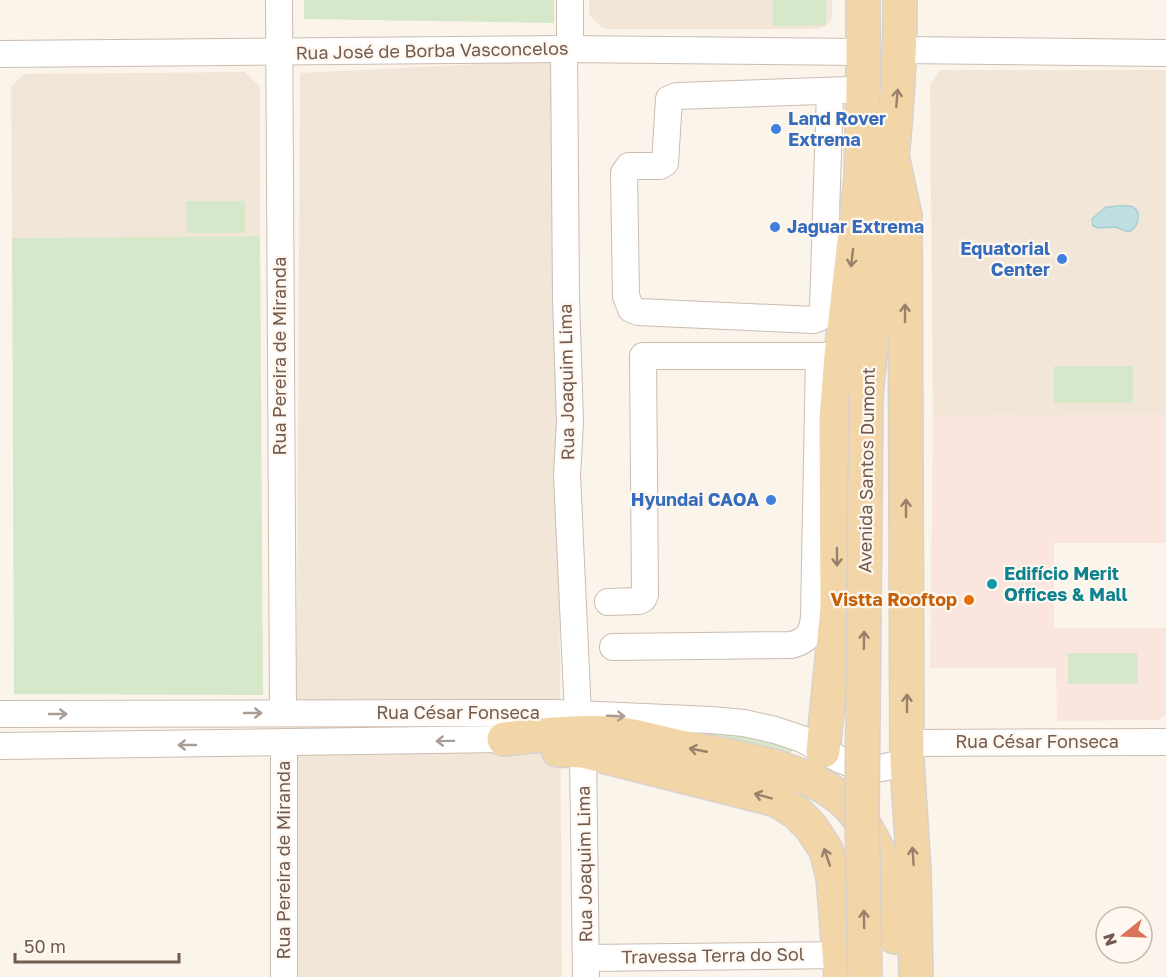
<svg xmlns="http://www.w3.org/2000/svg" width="1166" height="977" font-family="'Golos Text',sans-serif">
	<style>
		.residential { fill: #f2e6d9 }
		.commercial { fill: #fae6df }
		.green { fill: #d6e8c9 }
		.water { fill: #bfdfe3; stroke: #a7ced4; stroke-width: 1.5 }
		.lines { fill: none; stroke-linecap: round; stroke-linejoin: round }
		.minor-casing { stroke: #ccbcb0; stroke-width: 28 }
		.major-casing { stroke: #d8d1ce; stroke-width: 36 }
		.minor { stroke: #fff; stroke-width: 26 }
		.major { stroke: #f3d6a8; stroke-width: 33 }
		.major-bridge-casing { stroke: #d8d1ce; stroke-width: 36; stroke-linecap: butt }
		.major-bridge { stroke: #f3d6a8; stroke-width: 33 }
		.oneway { stroke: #99806a }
		.oneway2 { stroke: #ab9d95 }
		.shop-dot { fill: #3f7fe0; stroke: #fef8f0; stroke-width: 2 }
		.culture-dot { fill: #0f9aa8; stroke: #fef8f0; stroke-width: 2 }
		.food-dot { fill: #e8710a; stroke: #fef8f0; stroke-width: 2 }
		.labels { text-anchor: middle; stroke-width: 4.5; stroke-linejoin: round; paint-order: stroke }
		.street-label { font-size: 18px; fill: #735b4f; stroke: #fef8f0 }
		.shop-label { font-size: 18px; font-weight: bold; fill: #366cbe; stroke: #fef8f0; text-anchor: start }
		.culture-label { font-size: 18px; font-weight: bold; fill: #0d838f; stroke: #fef8f0; text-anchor: start }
		.food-label { font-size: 18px; font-weight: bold; fill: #c56008; stroke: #fef8f0; text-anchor: end }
	</style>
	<rect width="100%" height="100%" fill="#fbf4ea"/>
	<g class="residential">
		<polygon points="589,0 832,0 832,19 826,26 817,29 605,29 601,27 589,15"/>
		<polygon points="558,60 557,265 562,977 295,977 300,73"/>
		<polygon points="940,70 1166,70 1166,414 933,416 930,85"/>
		<polygon points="245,72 260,87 260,236 12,238 11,87 24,74"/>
	</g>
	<polygon class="commercial" points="1166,414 1166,543 1054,543 1054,628 1166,628 1166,715 1158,720 1057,721 1056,668 930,668 933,416"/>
	<g class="green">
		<polygon points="304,0 554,0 554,23 304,19"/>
		<polygon points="773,0 826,0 826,25 773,26"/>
		<polygon points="186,201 245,201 245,233 187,233"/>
		<polygon points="260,236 263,695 14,694 12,238"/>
		<rect x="1054" y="366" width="79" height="37"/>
		<polygon points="1068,653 1137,653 1138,684 1068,684"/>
		<polygon points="664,732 751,733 793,749 785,764"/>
	</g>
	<path class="water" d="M1106,207c7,0 20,-3 27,0 10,6 4,23 -5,25l-12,-5 -17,1 -6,-2 -1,-7z"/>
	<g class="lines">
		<g class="minor-casing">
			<g id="minor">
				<polyline points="279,0 283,713"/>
				<polyline points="570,0 570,49"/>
				<polyline points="564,49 566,298 570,422 567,475 578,715"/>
				<polyline points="900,50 1166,53"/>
				<polyline points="0,54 564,49 863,52"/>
				<polyline points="830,91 823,308 819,318 814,320 638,312 631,309 626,296 624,173 629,166 660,166 665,163 669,99 677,96 850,90 863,90"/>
				<polyline points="608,602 639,601 643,599 645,595 643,356 834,356"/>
				<path d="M613,647l178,-2c17,-4 21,-12 23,-28l5,-261"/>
				<polyline points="0,714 554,713 711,720 744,723 775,730 802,739 841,760 859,767 881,768 907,762"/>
				<polyline points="907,743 1166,742"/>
				<polyline points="284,744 284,977"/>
				<polyline points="0,746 504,739"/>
				<polyline points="583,751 586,977"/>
				<polyline points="586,958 840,955"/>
			</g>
		</g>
		<g class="major-casing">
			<g id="major">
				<polyline points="892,156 905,216 907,762 914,872 916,977"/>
				<path d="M866,395c12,-131 35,-263 34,-395"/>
				<path d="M504,739c36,-4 72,-8 109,-6 20,2 42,8 62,13 53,10 137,20 175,61 22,24 40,65 44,98 1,11 0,22 1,32"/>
				<polyline points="558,750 583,751 777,800 797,813 811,827 826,850 833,876 841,977"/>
				<polyline points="823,751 837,608 836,420 841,356 861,179 863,90 863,0"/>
			</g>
		</g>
		<use href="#minor" class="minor"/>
		<use href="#major" class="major"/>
		<g class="major-bridge-casing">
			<polyline id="major-bridge" points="865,977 862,814 866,395"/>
		</g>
		<use href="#major-bridge" class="major-bridge"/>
	</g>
	<defs><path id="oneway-shaft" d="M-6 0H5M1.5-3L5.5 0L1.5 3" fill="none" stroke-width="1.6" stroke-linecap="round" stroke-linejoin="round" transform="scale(1.5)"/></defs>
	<g class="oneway">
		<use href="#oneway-shaft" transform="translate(897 98) rotate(-85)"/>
		<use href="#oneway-shaft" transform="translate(852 258) rotate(97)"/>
		<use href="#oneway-shaft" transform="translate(905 313) rotate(-90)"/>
		<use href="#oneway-shaft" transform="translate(906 508) rotate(-90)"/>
		<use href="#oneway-shaft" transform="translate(837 557) rotate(90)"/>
		<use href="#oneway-shaft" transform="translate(864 640) rotate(-89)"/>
		<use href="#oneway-shaft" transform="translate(907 703) rotate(-90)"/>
		<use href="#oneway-shaft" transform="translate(698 750) rotate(-169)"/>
		<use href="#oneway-shaft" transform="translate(763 796) rotate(-165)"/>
		<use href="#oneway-shaft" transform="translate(913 856) rotate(-94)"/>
		<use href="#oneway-shaft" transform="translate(827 857) rotate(-109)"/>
		<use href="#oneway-shaft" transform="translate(864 919) rotate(-91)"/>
	</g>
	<g class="oneway2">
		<use href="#oneway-shaft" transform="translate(253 713)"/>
		<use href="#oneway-shaft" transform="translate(58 714)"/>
		<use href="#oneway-shaft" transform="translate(616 716) rotate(2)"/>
		<use href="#oneway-shaft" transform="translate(445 741) rotate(179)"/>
		<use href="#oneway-shaft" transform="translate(187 745) rotate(180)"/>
	</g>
	<g class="shop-dot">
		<circle cx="776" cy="129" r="6"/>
		<circle cx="775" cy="227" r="6"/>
		<circle cx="1062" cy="259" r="6"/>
		<circle cx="771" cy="500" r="6"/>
	</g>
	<circle class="culture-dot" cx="992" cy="584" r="6"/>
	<circle class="food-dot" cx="969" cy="600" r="6"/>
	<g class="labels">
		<g class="street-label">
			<text transform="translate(432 51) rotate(-1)" y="6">Rua José de Borba Vasconcelos</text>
			<text transform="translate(280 356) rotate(-90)" y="6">Rua Pereira de Miranda</text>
			<text transform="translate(567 382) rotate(-91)" y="6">Rua Joaquim Lima</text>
			<text transform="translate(867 470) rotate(-89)" y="6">Avenida Santos Dumont</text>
			<text x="458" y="719">Rua César Fonseca</text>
			<text x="1037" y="748">Rua César Fonseca</text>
			<text transform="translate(284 860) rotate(-90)" y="6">Rua Pereira de Miranda</text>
			<text transform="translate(585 864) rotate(-91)" y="6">Rua Joaquim Lima</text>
			<text transform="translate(713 956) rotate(-1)" y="6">Travessa Terra do Sol</text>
		</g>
		<g class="shop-label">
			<text x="788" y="125">Land Rover<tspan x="788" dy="21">Extrema</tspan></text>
			<text x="787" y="233">Jaguar Extrema</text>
			<text x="1050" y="255" text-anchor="end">Equatorial<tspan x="1050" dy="21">Center</tspan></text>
			<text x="759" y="506" text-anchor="end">Hyundai CAOA</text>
		</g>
		<g class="culture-label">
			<text x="1004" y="580">Edifício Merit<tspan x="1004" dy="21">Offices &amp; Mall</tspan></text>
		</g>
		<g class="food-label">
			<text x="957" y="606">Vistta Rooftop</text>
		</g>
	</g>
	<g transform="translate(1124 935) rotate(252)"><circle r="28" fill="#fef8f0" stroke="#c6b9b0" stroke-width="1.5"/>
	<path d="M0-4.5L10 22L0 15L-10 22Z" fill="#d9745a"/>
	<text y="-9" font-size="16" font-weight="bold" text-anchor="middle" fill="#735b4f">N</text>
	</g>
	<path d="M15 953v9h164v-9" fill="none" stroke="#735b4f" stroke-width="3"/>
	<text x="24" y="953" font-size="18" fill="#735b4f" stroke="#fef8f0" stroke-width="4.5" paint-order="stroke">50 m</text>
</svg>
